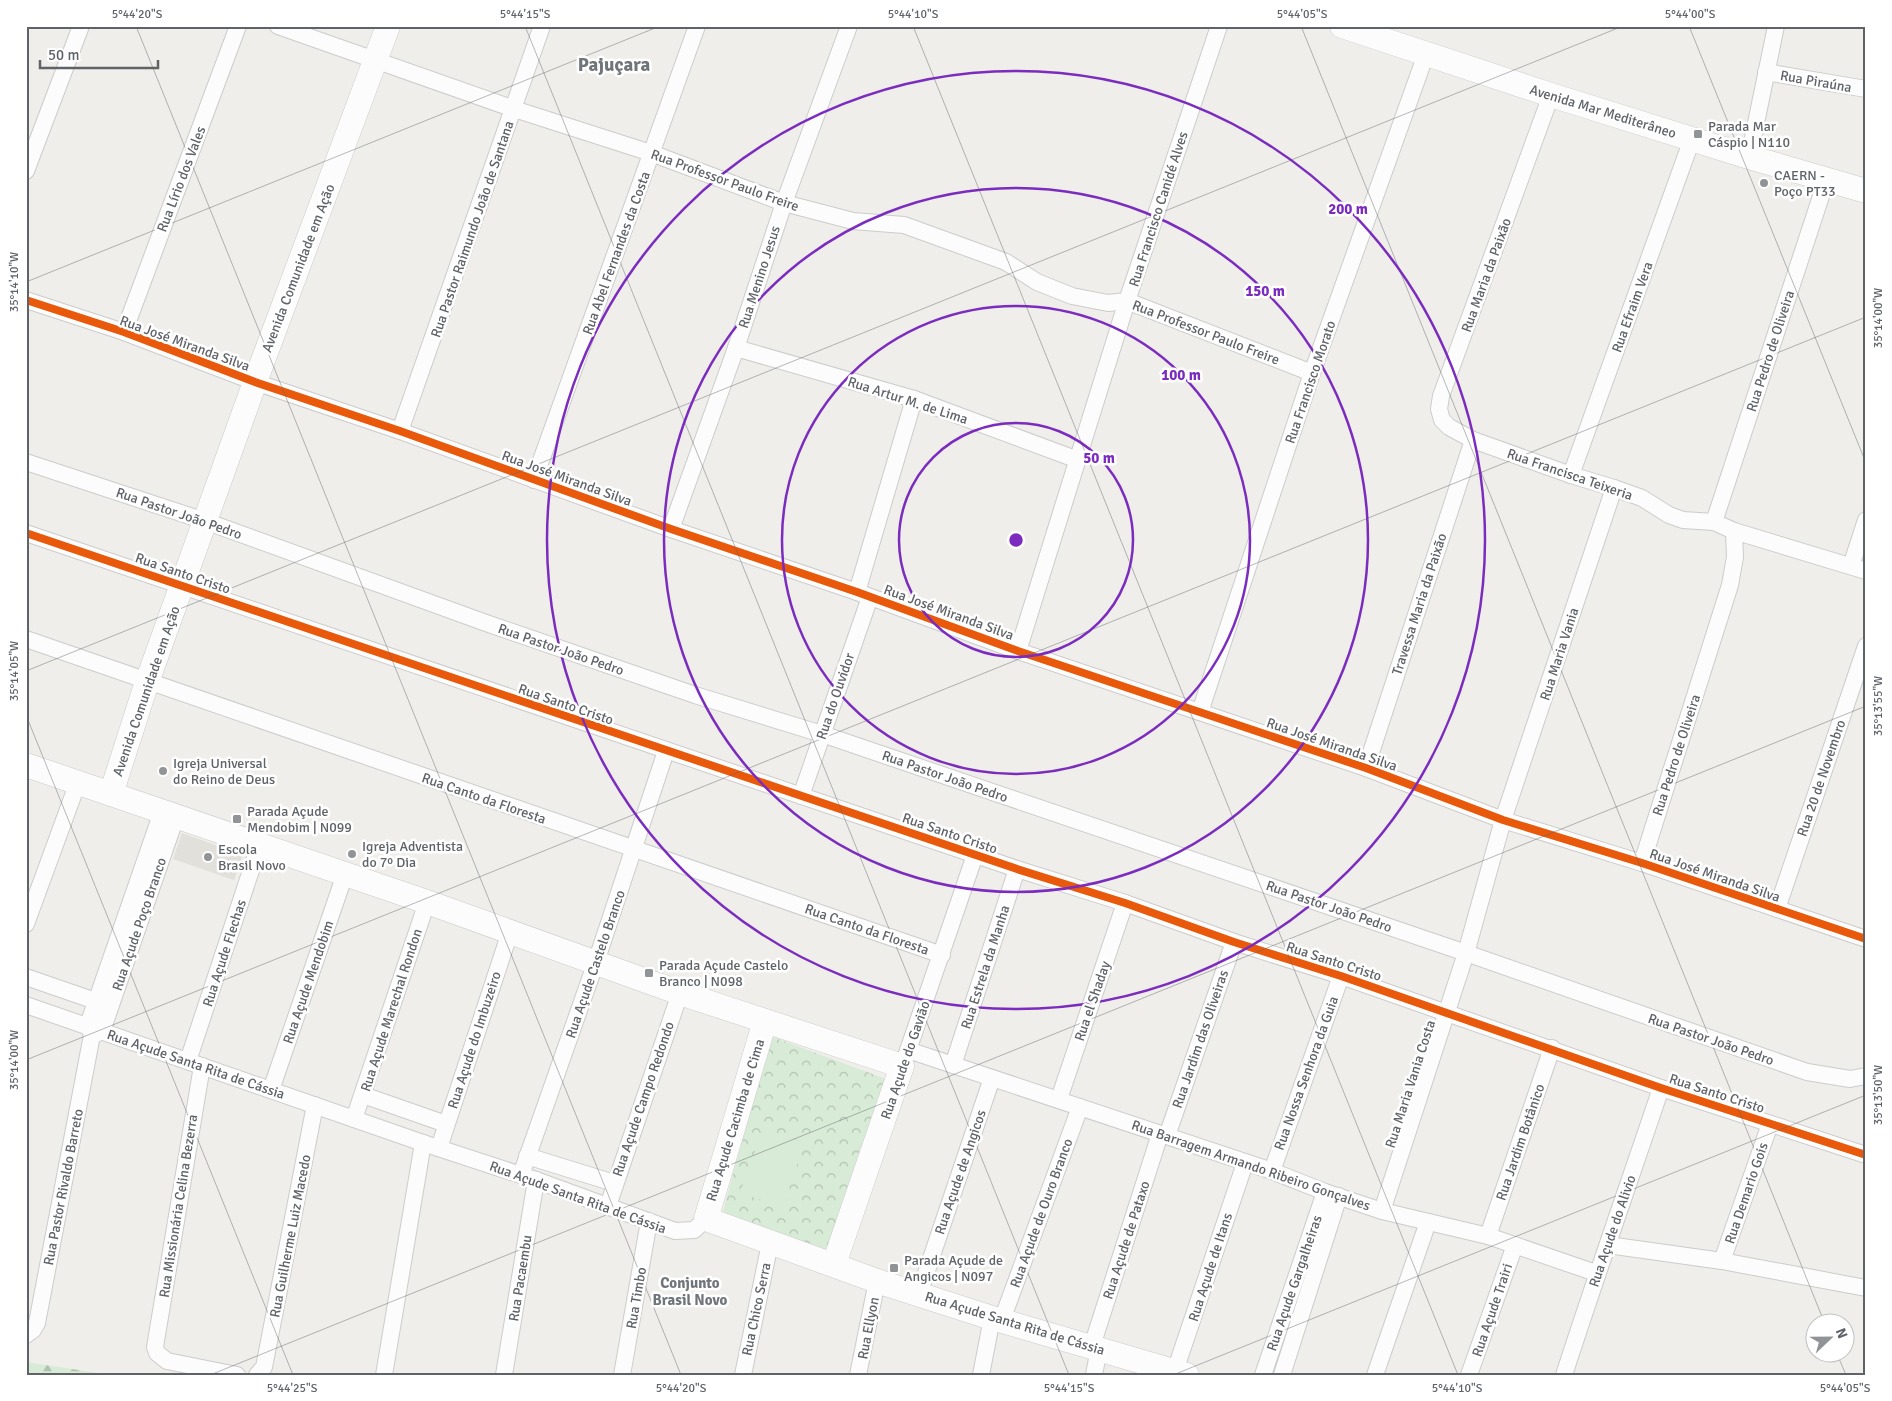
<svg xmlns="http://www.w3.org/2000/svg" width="1892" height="1401" font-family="Signika,sans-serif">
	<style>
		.education { fill: #e2e0da }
		.forest { fill: url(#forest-firs) }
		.park { fill: url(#park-crowns) }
		.pitch { fill: #d8ebd6 }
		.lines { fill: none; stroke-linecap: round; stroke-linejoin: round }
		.street-casing { stroke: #cbcccc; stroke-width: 18 }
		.secondary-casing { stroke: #cacacb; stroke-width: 25 }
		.street { stroke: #fdfcfc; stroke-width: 16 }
		.secondary { stroke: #fdfcfc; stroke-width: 24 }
		.cycleway-casing { stroke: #fff; stroke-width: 11 }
		.cycleway { stroke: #e8590c; stroke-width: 8 }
		.ticks { fill: none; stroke: #5f6368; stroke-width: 1; stroke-opacity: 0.45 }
		.ring { fill: none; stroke: #7b2cbf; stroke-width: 2.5 }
		.poi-dot { fill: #919496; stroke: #fff; stroke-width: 2 }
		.labels { text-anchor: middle; stroke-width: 5; stroke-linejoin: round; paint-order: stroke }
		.street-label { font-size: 14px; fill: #5f6368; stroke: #fff }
		.poi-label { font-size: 14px; fill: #5f6368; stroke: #fff; text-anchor: start }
		.neighbourhood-label { font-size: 15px; font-weight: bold; fill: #70757a; stroke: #fff }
		.district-label { font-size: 19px; font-weight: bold; fill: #70757a; stroke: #fff }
		.centre { fill: #7b2cbf; stroke: #fff; stroke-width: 2.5 }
		.ring-label { font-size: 15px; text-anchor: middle; font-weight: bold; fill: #7b2cbf; stroke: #fff; stroke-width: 5; stroke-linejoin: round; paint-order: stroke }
		.neatline { fill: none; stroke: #5f6368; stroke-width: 2 }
		.ticks-label { font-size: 12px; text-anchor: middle; fill: #5f6368 }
	</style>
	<defs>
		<pattern id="forest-firs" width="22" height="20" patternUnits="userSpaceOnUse" patternTransform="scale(1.25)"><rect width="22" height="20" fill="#d8ebd6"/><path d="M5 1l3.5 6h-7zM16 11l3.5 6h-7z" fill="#b2c2b1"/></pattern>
		<pattern id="park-crowns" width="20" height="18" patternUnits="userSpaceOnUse" patternTransform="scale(1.25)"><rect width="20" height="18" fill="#d8ebd6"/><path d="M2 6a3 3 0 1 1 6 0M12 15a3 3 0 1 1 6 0" fill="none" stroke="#b2c2b1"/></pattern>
	</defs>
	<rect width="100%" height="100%" fill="#efeeea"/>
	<polygon class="education" points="182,833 243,855 234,880 173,859"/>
	<polygon class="forest" points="26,1362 111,1375 26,1375"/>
	<polygon class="park" points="770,1036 894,1082 834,1258 721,1219"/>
	<polygon class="pitch" points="763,1129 804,1143 783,1207 740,1193"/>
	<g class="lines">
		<g class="street-casing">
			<g id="street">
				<polyline points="278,26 514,109 651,153 784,203 853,221 904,225 1006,262 1037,282 1072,296 1108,303 1127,301 1312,373"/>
				<polyline points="1766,72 1866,89"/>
				<polyline points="1551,95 1441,396 1439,409 1442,420 1449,427 1473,440 1571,475 1614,488 1642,498 1669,515 1683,520 1714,522 1734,531 1866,571"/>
				<polyline points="1749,157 1776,26"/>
				<polyline points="26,171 81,26"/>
				<polyline points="26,300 124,332 255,382 400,431 671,529 857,592 1018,651 1366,768 1503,820 1642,863 1866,939"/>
				<polyline points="124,332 238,26"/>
				<polyline points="736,348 914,399 1078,460"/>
				<polyline points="400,431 542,26"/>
				<polyline points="26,462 205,521 486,623 695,695 822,734 1466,953 1807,1072 1850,1079 1866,1076"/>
				<polyline points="1571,475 1692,139"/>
				<polyline points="534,480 697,26"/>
				<polyline points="1714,522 1826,181"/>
				<polyline points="671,529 736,348 784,203 849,26"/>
				<polyline points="26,533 1017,869 1125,903 1234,942 1341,976 1661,1088 1866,1155"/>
				<polyline points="1851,566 1866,520"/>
				<polyline points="857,592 914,399"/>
				<polyline points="26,639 942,955"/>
				<polyline points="1018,651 1127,301 1219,26"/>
				<polyline points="1200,712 1312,373 1426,54"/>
				<polyline points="1366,768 1473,440"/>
				<polyline points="801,796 870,597"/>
				<polyline points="1642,863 1730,585 1735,557 1734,531"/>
				<polyline points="1777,909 1866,646"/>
				<polyline points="26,924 78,782"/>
				<polyline points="26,977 107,1005"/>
				<polyline points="26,1005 423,1143 536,1180 675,1231 694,1230 706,1219"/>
				<polyline points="94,1035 102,1031 176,817"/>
				<polyline points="908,1050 1272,1171 1325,1192 1382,1211 1488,1236 1596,1273"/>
				<polyline points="905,1059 975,855"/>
				<polyline points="188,1061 259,846"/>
				<polyline points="953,1065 1017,869"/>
				<polyline points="202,1066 155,1347 157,1353 167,1361 237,1375"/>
				<polyline points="271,1090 345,874"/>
				<polyline points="363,1095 446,1124"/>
				<polyline points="1059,1099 1125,903"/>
				<polyline points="354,1119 427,902"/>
				<polyline points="1167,1136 1234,942"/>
				<polyline points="439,1148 510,932"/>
				<polyline points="527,1156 614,1183"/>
				<polyline points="1272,1171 1341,976"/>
				<polyline points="521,1175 596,962 666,751"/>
				<polyline points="608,1206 680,993"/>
				<polyline points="1382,1211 1466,953 1503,820 1614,488"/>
				<polyline points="1488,1236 1552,1048"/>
				<polyline points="1608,1245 1722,1261 1866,1288"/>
				<polyline points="1722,1261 1770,1124"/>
				<polyline points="919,1294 992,1078"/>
				<polyline points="1002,1320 1080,1107"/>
				<polyline points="26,1335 33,1330 37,1323 92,1035 88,1025 162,812"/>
				<polyline points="1092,1346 1160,1134"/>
				<polyline points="1175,1371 1245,1163"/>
				<polyline points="257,1375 264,1367 315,1105"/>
				<polyline points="384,1375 423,1143"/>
				<polyline points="504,1375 536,1180"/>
				<polyline points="622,1375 649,1221"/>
				<polyline points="743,1375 770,1243"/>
				<polyline points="858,1375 877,1281"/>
				<polyline points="981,1375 992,1318"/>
				<polyline points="1094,1375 1099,1348"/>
				<polyline points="1263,1375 1325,1192"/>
				<polyline points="1282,1375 1339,1196"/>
				<polyline points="1375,1375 1428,1222"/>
				<polyline points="1469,1375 1515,1245"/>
				<path d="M1564,1375c31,-96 65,-192 97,-287"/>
			</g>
		</g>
		<g class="secondary-casing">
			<g id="secondary">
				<polyline points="1342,26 1551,95 1749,157 1866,191"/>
				<polyline points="26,765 427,902 680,993 902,1066 834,1264"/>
				<polyline points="111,794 147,682 255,382 388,26"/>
				<polyline points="765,1021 706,1219 877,1281 992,1318 1187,1375"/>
			</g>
		</g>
		<use href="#street" class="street"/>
		<use href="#secondary" class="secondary"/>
		<g class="cycleway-casing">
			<g id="cycleway">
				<polyline points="26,300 124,332 255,382 400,431 671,529 857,592 1018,651 1366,768 1503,820 1642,863 1866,939"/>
				<polyline points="26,533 1017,869 1125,903 1234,942 1341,976 1661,1088 1866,1155"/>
			</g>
		</g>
		<use href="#cycleway" class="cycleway"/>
	</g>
	<path class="ticks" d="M136,26l545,1349M525,26l544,1349M913,26l545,1349M1301,26l524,1298M1689,26l177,437M26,282l634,-256M26,671l1597,-645M26,715l267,660M26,1060l1840,-743M1837,1354l9,21M210,1375l1656,-669M1173,1375l693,-280"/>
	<g class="ring">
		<circle cx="1016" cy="540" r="117"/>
		<circle cx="1016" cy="540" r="234"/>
		<circle cx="1016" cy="540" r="352"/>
		<circle cx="1016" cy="540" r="469"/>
	</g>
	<g class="poi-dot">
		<rect x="1693" y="129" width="10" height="10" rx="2.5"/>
		<circle cx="1764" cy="183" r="5"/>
		<circle cx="163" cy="771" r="5"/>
		<rect x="232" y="814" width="10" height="10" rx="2.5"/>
		<circle cx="352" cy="854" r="5"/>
		<circle cx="208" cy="857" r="5"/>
		<rect x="644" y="968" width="10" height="10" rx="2.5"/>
		<rect x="889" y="1263" width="10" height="10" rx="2.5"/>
	</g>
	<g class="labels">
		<g class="street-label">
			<text transform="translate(1816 81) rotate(10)" y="5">Rua Piraúna</text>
			<text transform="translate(1603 111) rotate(17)" y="5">Avenida Mar Mediterâneo</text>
			<text transform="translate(181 179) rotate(-69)" y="5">Rua Lírio dos Vales</text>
			<text transform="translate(725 180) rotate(20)" y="5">Rua Professor Paulo Freire</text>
			<text transform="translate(1158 209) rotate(-72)" y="5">Rua Francisco Canidé Alves</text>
			<text transform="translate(472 229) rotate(-71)" y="5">Rua Pastor Raimundo João de Santana</text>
			<text transform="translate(616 253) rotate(-70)" y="5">Rua Abel Fernandes da Costa</text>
			<text transform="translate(298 268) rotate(-69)" y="5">Avenida Comunidade em Ação</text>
			<text transform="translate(1486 275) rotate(-70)" y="5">Rua Maria da Paixão</text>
			<text transform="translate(759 277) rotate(-72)" y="5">Rua Menino Jesus</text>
			<text transform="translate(1632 307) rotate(-70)" y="5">Rua Efraim Vera</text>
			<text transform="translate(1206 332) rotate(21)" y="5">Rua Professor Paulo Freire</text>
			<text transform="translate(185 343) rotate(20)" y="5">Rua José Miranda Silva</text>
			<text transform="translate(1770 351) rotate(-72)" y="5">Rua Pedro de Oliveira</text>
			<text transform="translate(1310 382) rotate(-71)" y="5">Rua Francisco Morato</text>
			<text transform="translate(908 400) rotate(18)" y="5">Rua Artur M. de Lima</text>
			<text transform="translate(1570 474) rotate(19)" y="5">Rua Francisca Teixeria</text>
			<text transform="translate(567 478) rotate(20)" y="5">Rua José Miranda Silva</text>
			<text transform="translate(179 513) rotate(19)" y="5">Rua Pastor João Pedro</text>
			<text transform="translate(183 573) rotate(19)" y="5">Rua Santo Cristo</text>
			<text transform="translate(1419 604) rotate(-72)" y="5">Travessa Maria da Paixão</text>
			<text transform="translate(949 612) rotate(20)" y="5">Rua José Miranda Silva</text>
			<text transform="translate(561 649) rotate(19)" y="5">Rua Pastor João Pedro</text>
			<text transform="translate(1559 654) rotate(-72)" y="5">Rua Maria Vania</text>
			<text transform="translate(146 691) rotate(-71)" y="5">Avenida Comunidade em Ação</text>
			<text transform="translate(835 696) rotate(-71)" y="5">Rua do Ouvidor</text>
			<text transform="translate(566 704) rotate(19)" y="5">Rua Santo Cristo</text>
			<text transform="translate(1332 744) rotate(19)" y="5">Rua José Miranda Silva</text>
			<text transform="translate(1676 755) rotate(-72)" y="5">Rua Pedro de Oliveira</text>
			<text transform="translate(945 776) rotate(19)" y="5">Rua Pastor João Pedro</text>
			<text transform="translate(1821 778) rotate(-71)" y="5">Rua 20 de Novembro</text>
			<text transform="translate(484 798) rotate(19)" y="5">Rua Canto da Floresta</text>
			<text transform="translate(950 833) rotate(19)" y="5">Rua Santo Cristo</text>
			<text transform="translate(1715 875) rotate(19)" y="5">Rua José Miranda Silva</text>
			<text transform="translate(1329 906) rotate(19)" y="5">Rua Pastor João Pedro</text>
			<text transform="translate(139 924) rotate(-71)" y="5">Rua Açude Poço Branco</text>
			<text transform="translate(867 929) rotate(19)" y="5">Rua Canto da Floresta</text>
			<text transform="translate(224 953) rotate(-72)" y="5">Rua Açude Flechas</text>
			<text transform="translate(1334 961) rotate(18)" y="5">Rua Santo Cristo</text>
			<text transform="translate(595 964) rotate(-71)" y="5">Rua Açude Castelo Branco</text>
			<text transform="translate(985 967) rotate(-72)" y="5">Rua Estrela da Manha</text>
			<text transform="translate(308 982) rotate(-71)" y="5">Rua Açude Mendobim</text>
			<text transform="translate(1092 1001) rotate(-71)" y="5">Rua el Shaday</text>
			<text transform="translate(391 1010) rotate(-72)" y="5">Rua Açude Marechal Rondon</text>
			<text transform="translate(1200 1039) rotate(-71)" y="5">Rua Jardim das Oliveiras</text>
			<text transform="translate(1711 1039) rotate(19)" y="5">Rua Pastor João Pedro</text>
			<text transform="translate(474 1040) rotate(-72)" y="5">Rua Açude do Imbuzeiro</text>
			<text transform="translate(905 1060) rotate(-71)" y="5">Rua Açude do Gavião</text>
			<text transform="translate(196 1064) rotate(19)" y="5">Rua Açude Santa Rita de Cássia</text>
			<text transform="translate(1306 1073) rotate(-70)" y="5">Rua Nossa Senhora da Guia</text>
			<text transform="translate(1410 1084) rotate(-72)" y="5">Rua Maria Vania Costa</text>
			<text transform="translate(1717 1093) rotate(18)" y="5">Rua Santo Cristo</text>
			<text transform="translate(643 1099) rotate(-71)" y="5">Rua Açude Campo Redondo</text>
			<text transform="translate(735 1120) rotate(-73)" y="5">Rua Açude Cacimba de Cima</text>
			<text transform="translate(1520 1142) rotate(-71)" y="5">Rua Jardim Botânico</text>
			<text transform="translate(1251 1165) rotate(19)" y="5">Rua Barragem Armando Ribeiro Gonçalves</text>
			<text transform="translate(960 1172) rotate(-71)" y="5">Rua Açude de Angicos</text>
			<text transform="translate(63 1187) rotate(-79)" y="5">Rua Pastor Rivaldo Barreto</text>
			<text transform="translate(1746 1193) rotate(-71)" y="5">Rua Demario Gois</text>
			<text transform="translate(578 1197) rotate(20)" y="5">Rua Açude Santa Rita de Cássia</text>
			<text transform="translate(178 1206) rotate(-81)" y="5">Rua Missionária Celina Bezerra</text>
			<text transform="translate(1041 1213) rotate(-70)" y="5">Rua Açude de Ouro Branco</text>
			<text transform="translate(1612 1231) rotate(-71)" y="5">Rua Açude do Alivio</text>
			<text transform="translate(290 1236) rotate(-79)" y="5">Rua Guilherme Luiz Macedo</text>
			<text transform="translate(1126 1240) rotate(-72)" y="5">Rua Açude de Pataxo</text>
			<text transform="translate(1210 1267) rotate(-72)" y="5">Rua Açude de Itans</text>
			<text transform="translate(520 1278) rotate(-81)" y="5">Rua Pacaembu</text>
			<text transform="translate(1294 1283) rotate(-71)" y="5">Rua Açude Gargalheiras</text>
			<text transform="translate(636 1298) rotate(-80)" y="5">Rua Timbo</text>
			<text transform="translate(756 1309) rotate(-78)" y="5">Rua Chico Serra</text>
			<text transform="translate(1492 1310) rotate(-71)" y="5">Rua Açude Trairi</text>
			<text transform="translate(1015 1323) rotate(17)" y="5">Rua Açude Santa Rita de Cássia</text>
			<text transform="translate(868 1328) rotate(-79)" y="5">Rua Ellyon</text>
		</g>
		<g class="poi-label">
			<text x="1708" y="131">Parada Mar<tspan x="1708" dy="16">Cáspio | N110</tspan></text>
			<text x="1774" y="180">CAERN -<tspan x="1774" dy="16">Poço PT33</tspan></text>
			<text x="173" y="768">Igreja Universal<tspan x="173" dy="16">do Reino de Deus</tspan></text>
			<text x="247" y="816">Parada Açude<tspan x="247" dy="16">Mendobim | N099</tspan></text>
			<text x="362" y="851">Igreja Adventista<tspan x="362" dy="16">do 7º Dia</tspan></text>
			<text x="218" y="854">Escola<tspan x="218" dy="16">Brasil Novo</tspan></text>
			<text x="659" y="970">Parada Açude Castelo<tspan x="659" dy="16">Branco | N098</tspan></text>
			<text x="904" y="1265">Parada Açude de<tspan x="904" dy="16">Angicos | N097</tspan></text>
		</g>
		<g class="neighbourhood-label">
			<text x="690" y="1288">Conjunto<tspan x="690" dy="17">Brasil Novo</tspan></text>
		</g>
		<g class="district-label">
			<text x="614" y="71">Pajuçara</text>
		</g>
	</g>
	<circle cx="1016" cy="540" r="8" class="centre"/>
	<g class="ring-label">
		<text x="1348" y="214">200 m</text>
		<text x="1265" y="296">150 m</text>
		<text x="1181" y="380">100 m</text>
		<text x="1099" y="463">50 m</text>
	</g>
	<rect width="1892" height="1401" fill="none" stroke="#ffffff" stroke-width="55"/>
	<g transform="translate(1830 1338) rotate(68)"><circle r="24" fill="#ffffff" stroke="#bfc1c3"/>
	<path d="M0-4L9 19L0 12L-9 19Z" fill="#919496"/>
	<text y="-8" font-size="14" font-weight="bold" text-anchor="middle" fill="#5f6368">N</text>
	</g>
	<path d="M40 60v8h118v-8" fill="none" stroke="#5f6368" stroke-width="2.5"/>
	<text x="48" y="60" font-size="15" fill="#5f6368" stroke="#ffffff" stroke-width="4" paint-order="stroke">50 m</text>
	<rect x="28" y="28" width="1836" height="1346" class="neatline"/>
	<g class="ticks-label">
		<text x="137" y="18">5°44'20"S</text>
		<text x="525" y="18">5°44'15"S</text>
		<text x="913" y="18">5°44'10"S</text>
		<text x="1302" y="18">5°44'05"S</text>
		<text x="1690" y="18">5°44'00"S</text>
		<text transform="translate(14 282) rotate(-90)" y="4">35°14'10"W</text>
		<text transform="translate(1878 318) rotate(-90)" y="4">35°14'00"W</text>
		<text transform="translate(14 671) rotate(-90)" y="4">35°14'05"W</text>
		<text transform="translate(1878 706) rotate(-90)" y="4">35°13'55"W</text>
		<text transform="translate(14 1060) rotate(-90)" y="4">35°14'00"W</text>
		<text transform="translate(1878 1095) rotate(-90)" y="4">35°13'50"W</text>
		<text x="292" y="1392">5°44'25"S</text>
		<text x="681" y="1392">5°44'20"S</text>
		<text x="1069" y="1392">5°44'15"S</text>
		<text x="1457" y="1392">5°44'10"S</text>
		<text x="1845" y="1392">5°44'05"S</text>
	</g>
</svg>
